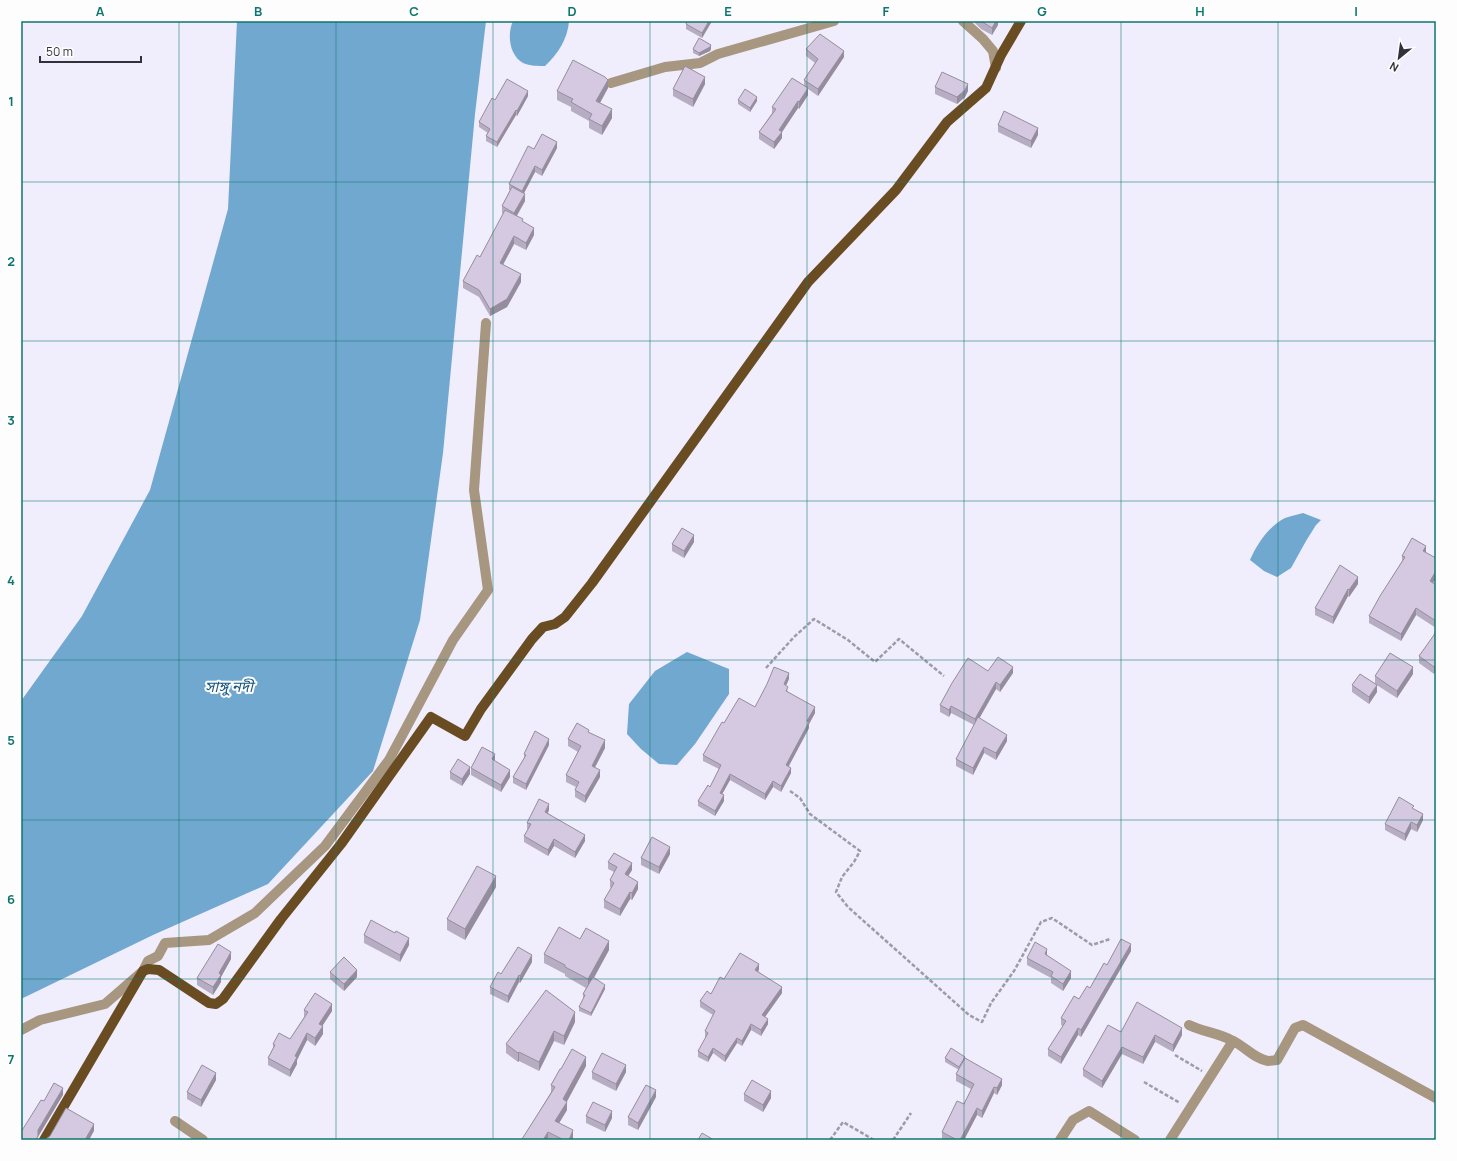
<svg xmlns="http://www.w3.org/2000/svg" width="1457" height="1161" font-family="Manrope,'Noto Sans Bengali',sans-serif">
	<style>
		.water { fill: #71a8cf }
		.lines { fill: none; stroke-linecap: round; stroke-linejoin: round }
		.path { stroke: #9e9ba9; stroke-width: 2.5; stroke-dasharray: 4 2; stroke-linecap: butt }
		.minor { stroke: #a79680; stroke-width: 10 }
		.major { stroke: #6a4c23; stroke-width: 10 }
		.wall { fill: #b7adc2 }
		.shaded-wall { fill: #958d9e }
		.building { fill: #d5c9e1; stroke: #958d9e }
		.grid { fill: none; stroke: #0f766e; stroke-width: 1; stroke-opacity: 0.55 }
		.labels { text-anchor: middle; stroke-width: 4; stroke-linejoin: round; paint-order: stroke }
		.water-label { font-size: 15px; font-style: italic; fill: #18587f; stroke: #fdfdfd }
		.neatline { fill: none; stroke: #0f766e; stroke-width: 1.5 }
		.grid-label { font-size: 13px; text-anchor: middle; font-weight: bold; fill: #0f766e }
	</style>
	<rect width="100%" height="100%" fill="#f0edfd"/>
	<g class="water">
		<polygon points="237,21 486,21 475,114 443,453 420,620 373,771 268,884 153,935 21,999 21,701 82,616 150,490 228,209"/>
		<path d="M513,21h56c-1,17 -11,33 -24,45 -7,0 -15,0 -22,-3 -14,-8 -16,-29 -10,-42z"/>
		<path d="M1303,513l18,7 -5,5 -10,16 -15,27 -14,9 -13,-6 -14,-11c7,-16 19,-34 35,-42 5,-2 12,-3 18,-5z"/>
		<polygon points="687,652 729,669 729,694 695,744 677,765 659,764 641,749 627,734 629,704 655,671"/>
	</g>
	<g class="lines">
		<g class="path">
			<polyline points="766,668 794,637 814,619 848,640 875,662 899,639 944,676"/>
			<polyline points="790,791 800,798 810,814 860,851 854,862 842,877 836,892 848,907 969,1015 982,1022 991,1003 1014,971 1041,922 1052,918 1092,945 1110,939"/>
			<polyline points="1175,1055 1202,1071"/>
			<polyline points="1144,1082 1180,1103"/>
			<polyline points="830,1140 843,1122 874,1140"/>
			<polyline points="893,1140 911,1113"/>
			<polyline points="1435,1140 1436,1137"/>
		</g>
		<g class="minor">
			<polyline points="963,21 983,39 993,51 996,68"/>
			<polyline points="611,83 665,67 700,63 718,54 834,21"/>
			<path d="M1189,1025c14,7 30,8 44,16 11,5 22,18 35,20 2,0 6,-1 9,-1l18,-32 8,-3 133,73"/>
			<polyline points="21,1030 40,1020 105,1004 143,971 148,961 158,956 165,943 209,940 255,913 325,846 389,760 453,640 488,590 474,490 486,323"/>
			<polyline points="175,1121 203,1140"/>
			<polyline points="1060,1140 1073,1120 1089,1111 1135,1140"/>
			<polyline points="1170,1140 1233,1041"/>
		</g>
		<polyline class="major" points="44,1140 143,971 148,969 159,970 209,1003 216,1004 223,999 281,919 341,844 431,717 465,736 481,709 532,639 543,627 555,624 565,617 592,583 808,282 896,190 947,122 986,88 1001,55 1021,21"/>
	</g>
	<g class="wall">
		<polygon points="712,21 702,38 686,29 686,24"/>
		<polygon points="973,21 998,21 998,25 992,35 981,29"/>
		<polygon points="693,49 711,49 710,51 699,56 693,53"/>
		<polygon points="806,49 844,57 818,96 808,89 808,95 799,109 798,108 782,132 782,138 774,149 759,139 759,132 772,113 772,107 804,86 804,80 815,63 806,56"/>
		<polygon points="705,84 693,107 673,96 673,89"/>
		<polygon points="935,87 968,91 965,97 957,104 935,94"/>
		<polygon points="608,88 600,103 612,118 602,135 589,128 589,121 571,111 571,107 557,100 557,91"/>
		<polygon points="528,96 517,116 516,115 497,147 486,141 486,136 488,133 479,127 479,122 495,100"/>
		<polygon points="738,100 757,101 750,112 738,104"/>
		<polygon points="998,125 1038,135 1031,148 998,132"/>
		<polygon points="557,148 542,176 535,172 524,193 525,201 517,216 523,222 534,235 526,250 514,244 503,265 521,282 507,307 490,316 479,297 463,288 463,281 480,257 503,214 502,213 502,206 510,190 509,190 509,184 534,149"/>
		<polygon points="694,542 684,558 672,551 672,544"/>
		<polygon points="1426,552 1436,578 1433,583 1436,585 1436,628 1416,615 1401,641 1369,623 1369,616 1402,561 1402,556"/>
		<polygon points="1358,584 1349,597 1348,596 1333,624 1315,615 1315,608"/>
		<polygon points="1436,630 1434,674 1419,663 1419,656 1434,635"/>
		<polygon points="988,671 1013,673 1000,692 996,689 979,718 1007,741 996,760 984,753 973,775 956,766 956,759 974,725 951,713 949,717 940,712 940,705"/>
		<polygon points="1413,674 1397,698 1375,684 1375,676"/>
		<polygon points="789,679 786,685 788,692 815,713 809,724 809,728 789,766 791,773 781,792 773,787 765,800 730,780 722,794 724,801 715,816 698,806 698,801 710,787 719,769 703,761 703,755 724,723 755,707"/>
		<polygon points="1352,685 1377,692 1369,704 1352,692"/>
		<polygon points="589,733 605,748 595,767 600,777 585,803 575,797 575,790 576,787 566,782 566,775 578,752 568,746 568,739"/>
		<polygon points="549,745 526,790 513,783 513,777 524,758 524,754"/>
		<polygon points="495,761 510,777 501,792 471,775 471,768"/>
		<polygon points="450,772 470,774 462,786 450,779"/>
		<polygon points="549,810 548,813 585,841 575,858 554,846 548,856 524,842 524,836 528,829 527,829 527,823"/>
		<polygon points="1423,820 1417,832 1411,829 1405,841 1385,830 1385,824"/>
		<polygon points="670,854 659,874 641,865 641,858"/>
		<polygon points="608,862 632,870 628,876 638,889 632,900 630,899 620,916 604,908 604,900 611,888 610,887 610,880 614,872 608,869"/>
		<polygon points="496,887 465,940 447,930 447,919"/>
		<polygon points="364,935 409,945 400,962 364,943"/>
		<polygon points="580,939 609,950 593,978 605,989 591,1016 579,1011 579,1007 584,998 583,998 583,994 586,988 565,976 565,974 544,963 544,954"/>
		<polygon points="1131,951 1081,1037 1078,1035 1061,1064 1048,1056 1048,1049 1063,1026 1061,1025 1061,1018 1090,988"/>
		<polygon points="1047,956 1071,978 1063,991 1051,983 1051,978 1027,965 1027,958"/>
		<polygon points="231,959 221,977 221,982 213,995 197,985 197,978"/>
		<polygon points="532,962 520,983 519,982 508,1003 490,994 490,987 501,974"/>
		<polygon points="759,970 758,971 782,993 765,1017 768,1024 761,1036 751,1030 742,1046 737,1043 725,1062 713,1053 708,1062 698,1057 698,1051 706,1038 705,1037 705,1031 713,1015 700,1007 700,1001 711,994 724,979"/>
		<polygon points="330,972 357,977 344,991 330,979"/>
		<polygon points="304,1010 332,1011 322,1026 323,1034 315,1046 307,1040 297,1060 297,1064 290,1077 268,1065 268,1058 273,1048 273,1044 290,1039 304,1017"/>
		<polygon points="575,1022 564,1045 554,1041 539,1071 519,1061 518,1062 506,1053 506,1044"/>
		<polygon points="1121,1032 1182,1035 1173,1052 1155,1042 1143,1064 1122,1054 1102,1088 1083,1076 1083,1069"/>
		<polygon points="945,1058 965,1058 1002,1085 997,1095 994,1093 982,1118 977,1115 964,1140 945,1140 942,1138 942,1132 964,1104 971,1089 956,1081 956,1074 959,1070 945,1062"/>
		<polygon points="586,1066 567,1101 567,1110 559,1123 573,1139 573,1140 522,1140 551,1092 551,1085 561,1069"/>
		<polygon points="592,1072 626,1072 616,1091 592,1079"/>
		<polygon points="216,1080 201,1107 187,1099 187,1092"/>
		<polygon points="744,1094 771,1098 763,1112 744,1101"/>
		<polygon points="656,1097 638,1130 628,1125 628,1117"/>
		<polygon points="586,1116 612,1118 605,1132 586,1123"/>
	</g>
	<g class="shaded-wall">
		<polygon points="709,21 712,21 702,38 702,33"/>
		<polygon points="996,21 998,21 998,25 992,35 992,28"/>
		<polygon points="711,45 711,49 710,51 699,56 699,53"/>
		<polygon points="844,51 844,57 818,96 818,89"/>
		<polygon points="705,77 705,84 693,107 693,99"/>
		<polygon points="608,80 608,88 596,110 596,101"/>
		<polygon points="968,84 968,91 965,97 957,104 957,97"/>
		<polygon points="808,88 808,95 799,109 799,102"/>
		<polygon points="528,91 528,96 517,116 517,111"/>
		<polygon points="757,97 757,101 750,112 750,108"/>
		<polygon points="798,101 798,108 782,132 782,138 774,149 774,142 779,130"/>
		<polygon points="612,109 612,118 602,135 602,126"/>
		<polygon points="516,110 516,115 497,147 497,142"/>
		<polygon points="1038,128 1038,135 1031,148 1031,141"/>
		<polygon points="557,142 557,148 542,176 542,170"/>
		<polygon points="535,166 535,172 522,197 522,191"/>
		<polygon points="525,194 525,201 514,220 514,213"/>
		<polygon points="534,228 534,235 526,250 526,243"/>
		<polygon points="514,236 514,244 500,270 500,263"/>
		<polygon points="521,274 521,282 507,307 490,316 490,309"/>
		<polygon points="694,535 694,542 684,558 684,551"/>
		<polygon points="1426,546 1426,553 1423,551"/>
		<polygon points="1436,571 1436,578 1430,588 1430,581"/>
		<polygon points="1358,577 1358,584 1349,597 1349,590"/>
		<polygon points="1348,589 1348,596 1333,624 1333,617"/>
		<polygon points="1416,608 1416,615 1401,641 1401,634"/>
		<polygon points="1436,664 1436,671 1434,674 1434,667"/>
		<polygon points="1013,667 1013,673 1000,692 1000,685"/>
		<polygon points="1413,667 1413,674 1397,698 1397,691"/>
		<polygon points="789,673 789,679 784,690 784,684"/>
		<polygon points="996,682 996,689 975,726 975,719"/>
		<polygon points="1377,685 1377,692 1369,704 1369,697"/>
		<polygon points="951,706 951,713 949,717 949,710"/>
		<polygon points="815,707 815,713 809,724 809,728 786,771 786,765 807,721"/>
		<polygon points="1007,735 1007,741 996,760 996,753"/>
		<polygon points="549,739 549,745 526,790 526,784"/>
		<polygon points="605,740 605,748 592,773 592,766"/>
		<polygon points="984,747 984,753 973,775 973,768"/>
		<polygon points="495,754 495,762 492,759"/>
		<polygon points="470,767 470,774 462,786 462,779"/>
		<polygon points="791,768 791,773 781,792 781,786"/>
		<polygon points="510,770 510,777 501,792 501,785"/>
		<polygon points="600,770 600,777 585,803 585,796"/>
		<polygon points="730,774 730,780 720,798 720,793"/>
		<polygon points="773,781 773,787 765,800 765,794"/>
		<polygon points="724,795 724,801 715,816 715,811"/>
		<polygon points="549,804 549,810 545,818 545,812"/>
		<polygon points="1423,814 1423,820 1417,832 1417,825"/>
		<polygon points="1411,822 1411,829 1405,841 1405,834"/>
		<polygon points="585,835 585,841 575,858 575,852"/>
		<polygon points="554,839 554,846 548,856 548,850"/>
		<polygon points="670,847 670,854 659,874 659,867"/>
		<polygon points="632,863 632,870 625,881 625,874"/>
		<polygon points="496,876 496,887 465,940 465,929"/>
		<polygon points="638,882 638,889 632,900 632,893"/>
		<polygon points="630,892 630,899 620,916 620,909"/>
		<polygon points="409,938 409,945 400,962 400,955"/>
		<polygon points="609,941 609,950 588,989 588,979"/>
		<polygon points="1131,944 1131,951 1081,1037 1081,1030"/>
		<polygon points="1047,949 1047,956 1045,954"/>
		<polygon points="231,952 231,959 221,977 221,982 213,995 213,987 219,973"/>
		<polygon points="532,955 532,962 520,983 520,976"/>
		<polygon points="759,964 759,970 755,975 755,970"/>
		<polygon points="357,970 357,977 344,991 344,984"/>
		<polygon points="1071,971 1071,978 1063,991 1063,984"/>
		<polygon points="519,975 519,982 508,1003 508,996"/>
		<polygon points="605,985 605,989 591,1016 591,1013"/>
		<polygon points="782,987 782,993 762,1021 762,1015"/>
		<polygon points="332,1004 332,1011 319,1031 319,1024"/>
		<polygon points="575,1012 575,1022 564,1045 564,1036"/>
		<polygon points="768,1019 768,1024 761,1036 761,1030"/>
		<polygon points="751,1024 751,1030 742,1046 742,1041"/>
		<polygon points="323,1026 323,1034 315,1046 315,1038"/>
		<polygon points="1078,1028 1078,1035 1061,1064 1061,1057"/>
		<polygon points="1182,1028 1182,1035 1173,1052 1173,1045"/>
		<polygon points="554,1031 554,1041 539,1071 539,1062"/>
		<polygon points="307,1033 307,1040 297,1060 297,1064 290,1077 290,1070 295,1056"/>
		<polygon points="1155,1035 1155,1042 1143,1064 1143,1057"/>
		<polygon points="737,1038 737,1043 725,1062 725,1056"/>
		<polygon points="1122,1047 1122,1054 1102,1088 1102,1081"/>
		<polygon points="713,1048 713,1053 708,1062 708,1057"/>
		<polygon points="519,1052 519,1061 518,1062 518,1053"/>
		<polygon points="586,1057 586,1066 564,1107 567,1102 567,1110 555,1130 555,1121 563,1099"/>
		<polygon points="626,1065 626,1072 616,1091 616,1084"/>
		<polygon points="216,1073 216,1080 201,1107 201,1100"/>
		<polygon points="1002,1079 1002,1085 997,1095 997,1088"/>
		<polygon points="994,1087 994,1093 982,1118 982,1111"/>
		<polygon points="63,1088 63,1095 38,1137 38,1130"/>
		<polygon points="656,1090 656,1097 638,1130 638,1123"/>
		<polygon points="771,1091 771,1098 763,1112 763,1105"/>
		<polygon points="977,1108 977,1115 964,1140 960,1140"/>
		<polygon points="612,1111 612,1118 605,1132 605,1125"/>
		<polygon points="94,1124 94,1131 89,1140 85,1140"/>
		<polygon points="573,1130 573,1140 569,1140"/>
		<polygon points="548,1132 548,1140 543,1140"/>
	</g>
	<g class="building">
		<polygon points="687,21 709,21 702,33 686,24"/>
		<polygon points="981,21 996,21 992,28"/>
		<polygon points="820,34 844,51 818,89 804,80 818,59 806,49"/>
		<polygon points="699,38 711,45 710,47 699,53 693,49"/>
		<polygon points="573,60 605,77 608,80 596,101 612,109 602,126 589,119 592,114 571,102 573,99 557,91"/>
		<polygon points="685,66 705,77 693,99 673,89"/>
		<polygon points="942,72 968,84 965,90 957,97 935,87"/>
		<polygon points="792,78 808,88 799,102 798,101 779,130 782,132 774,142 759,132 776,109 772,107"/>
		<polygon points="507,79 528,91 517,111 516,110 497,142 486,136 490,129 479,122 492,98 495,100"/>
		<polygon points="745,89 757,97 750,108 738,100"/>
		<polygon points="1004,111 1038,128 1031,141 998,125"/>
		<polygon points="542,134 557,142 542,170 535,166 522,191 509,184 528,146 534,149"/>
		<polygon points="512,187 525,194 514,213 502,206"/>
		<polygon points="505,210 523,219 522,221 534,228 526,243 514,236 500,263 521,274 507,299 490,309 479,290 463,281 477,255 480,257"/>
		<polygon points="682,528 694,535 684,551 672,544"/>
		<polygon points="1412,538 1426,546 1423,551 1436,558 1436,571 1430,581 1436,585 1436,604 1435,606 1436,607 1436,621 1416,608 1401,634 1369,616 1380,596 1405,557 1402,556"/>
		<polygon points="1340,565 1358,577 1349,590 1348,589 1333,617 1315,608"/>
		<polygon points="1436,630 1436,664 1434,667 1419,656 1434,635"/>
		<polygon points="1390,653 1413,667 1397,691 1375,676"/>
		<polygon points="998,657 1013,667 1000,685 996,682 975,719 951,706 949,710 940,705 952,683 968,658 988,671"/>
		<polygon points="774,667 789,673 784,684 788,687 786,691 815,707 807,721 809,722 786,765 791,768 781,786 773,781 765,794 730,774 720,793 724,795 715,811 698,801 708,785 710,787 721,765 703,755 722,722 724,723 739,698 755,707 767,684"/>
		<polygon points="1360,674 1377,685 1369,697 1352,685"/>
		<polygon points="978,717 1007,735 996,753 984,747 973,768 956,759"/>
		<polygon points="577,723 589,730 588,732 605,740 592,766 600,770 585,796 575,790 579,782 566,775 581,746 568,739"/>
		<polygon points="535,731 549,739 526,784 513,777 526,755 524,754"/>
		<polygon points="482,747 495,754 492,759 510,770 501,785 471,768"/>
		<polygon points="458,759 470,767 462,779 450,772"/>
		<polygon points="1399,797 1414,806 1412,808 1423,814 1417,825 1411,822 1405,834 1385,824"/>
		<polygon points="539,799 549,804 545,812 585,835 575,852 554,839 548,850 524,836 531,824 527,823"/>
		<polygon points="652,837 670,847 659,867 641,858"/>
		<polygon points="614,853 632,863 625,874 638,882 632,893 630,892 620,909 604,900 614,883 610,880 617,867 608,862"/>
		<polygon points="477,866 496,876 465,929 447,919"/>
		<polygon points="371,920 395,933 396,931 409,938 400,955 364,935"/>
		<polygon points="559,927 580,939 586,928 609,941 588,979 565,967 565,965 544,954"/>
		<polygon points="1121,939 1131,944 1081,1030 1078,1028 1061,1057 1048,1049 1066,1021 1061,1018 1074,996 1079,999 1087,986 1090,988 1104,963 1107,965"/>
		<polygon points="1035,942 1047,949 1045,954 1071,971 1063,984 1051,976 1053,972 1027,958"/>
		<polygon points="218,944 231,952 219,973 221,975 213,987 197,978"/>
		<polygon points="518,947 532,955 520,976 519,975 508,996 490,987 498,972 501,974"/>
		<polygon points="740,953 759,964 755,970 782,987 762,1015 768,1019 761,1030 751,1024 742,1041 737,1038 725,1056 713,1048 708,1057 698,1051 708,1033 705,1031 715,1011 700,1001 707,991 711,994 720,977 724,979"/>
		<polygon points="344,957 357,970 344,984 330,972"/>
		<polygon points="593,977 605,985 591,1013 579,1007 585,995 583,994"/>
		<polygon points="546,990 575,1012 564,1036 554,1031 539,1062 519,1052 518,1053 506,1044"/>
		<polygon points="315,993 332,1004 319,1024 323,1026 315,1038 307,1033 295,1056 297,1057 290,1070 268,1058 275,1045 273,1044 279,1033 290,1039 308,1012 304,1010"/>
		<polygon points="1137,1002 1182,1028 1173,1045 1155,1035 1143,1057 1122,1047 1102,1081 1083,1069 1108,1025 1121,1032"/>
		<polygon points="951,1048 965,1057 959,1067 945,1058"/>
		<polygon points="572,1049 586,1057 563,1099 567,1102 555,1121 573,1130 569,1140 564,1140 548,1132 543,1140 523,1140 522,1139 555,1087 551,1085 560,1069 561,1069"/>
		<polygon points="602,1053 626,1065 616,1084 592,1072"/>
		<polygon points="965,1058 1002,1079 997,1088 994,1087 982,1111 977,1108 960,1140 957,1140 942,1132 957,1101 964,1104 974,1084 956,1074"/>
		<polygon points="202,1065 216,1073 201,1100 187,1092"/>
		<polygon points="752,1080 771,1091 763,1105 744,1094"/>
		<polygon points="54,1083 63,1088 38,1130 38,1136 36,1140 22,1140 21,1139 21,1132 41,1100 44,1101"/>
		<polygon points="646,1085 656,1090 638,1123 628,1117"/>
		<polygon points="593,1102 612,1111 605,1125 586,1116"/>
		<polygon points="66,1108 94,1124 85,1140 47,1140 46,1139 50,1136"/>
		<polygon points="702,1133 714,1140 698,1140"/>
	</g>
	<path class="grid" d="M179,21v1119M336,21v1119M493,21v1119M650,21v1119M807,21v1119M964,21v1119M1121,21v1119M1278,21v1119M21,182h1415M21,341h1415M21,501h1415M21,660h1415M21,820h1415M21,979h1415"/>
	<g class="labels">
		<g class="water-label">
			<text x="229" y="692">সাঙ্গু নদী</text>
		</g>
	</g>
	<rect width="1457" height="1161" fill="none" stroke="#fdfdfd" stroke-width="44"/>
	<g transform="translate(1399 58) rotate(209)" stroke="#fdfdfd" stroke-width="3" paint-order="stroke">
	<path d="M0-3L7 15L0 10L-7 15Z" fill="#32303a"/>
	<text y="-6" font-size="11" font-weight="bold" text-anchor="middle" fill="#32303a">N</text>
	</g>
	<path d="M40 56v6h101v-6" fill="none" stroke="#32303a" stroke-width="2"/>
	<text x="46" y="56" font-size="12" fill="#32303a" stroke="#fdfdfd" stroke-width="3" paint-order="stroke">50 m</text>
	<rect x="22" y="22" width="1413" height="1117" class="neatline"/>
	<g class="grid-label">
		<text x="100" y="16">A</text>
		<text x="258" y="16">B</text>
		<text x="414" y="16">C</text>
		<text x="572" y="16">D</text>
		<text x="728" y="16">E</text>
		<text x="886" y="16">F</text>
		<text x="1042" y="16">G</text>
		<text x="1200" y="16">H</text>
		<text x="1356" y="16">I</text>
		<text x="11" y="106">1</text>
		<text x="11" y="266">2</text>
		<text x="11" y="425">3</text>
		<text x="11" y="585">4</text>
		<text x="11" y="745">5</text>
		<text x="11" y="904">6</text>
		<text x="11" y="1064">7</text>
	</g>
</svg>
